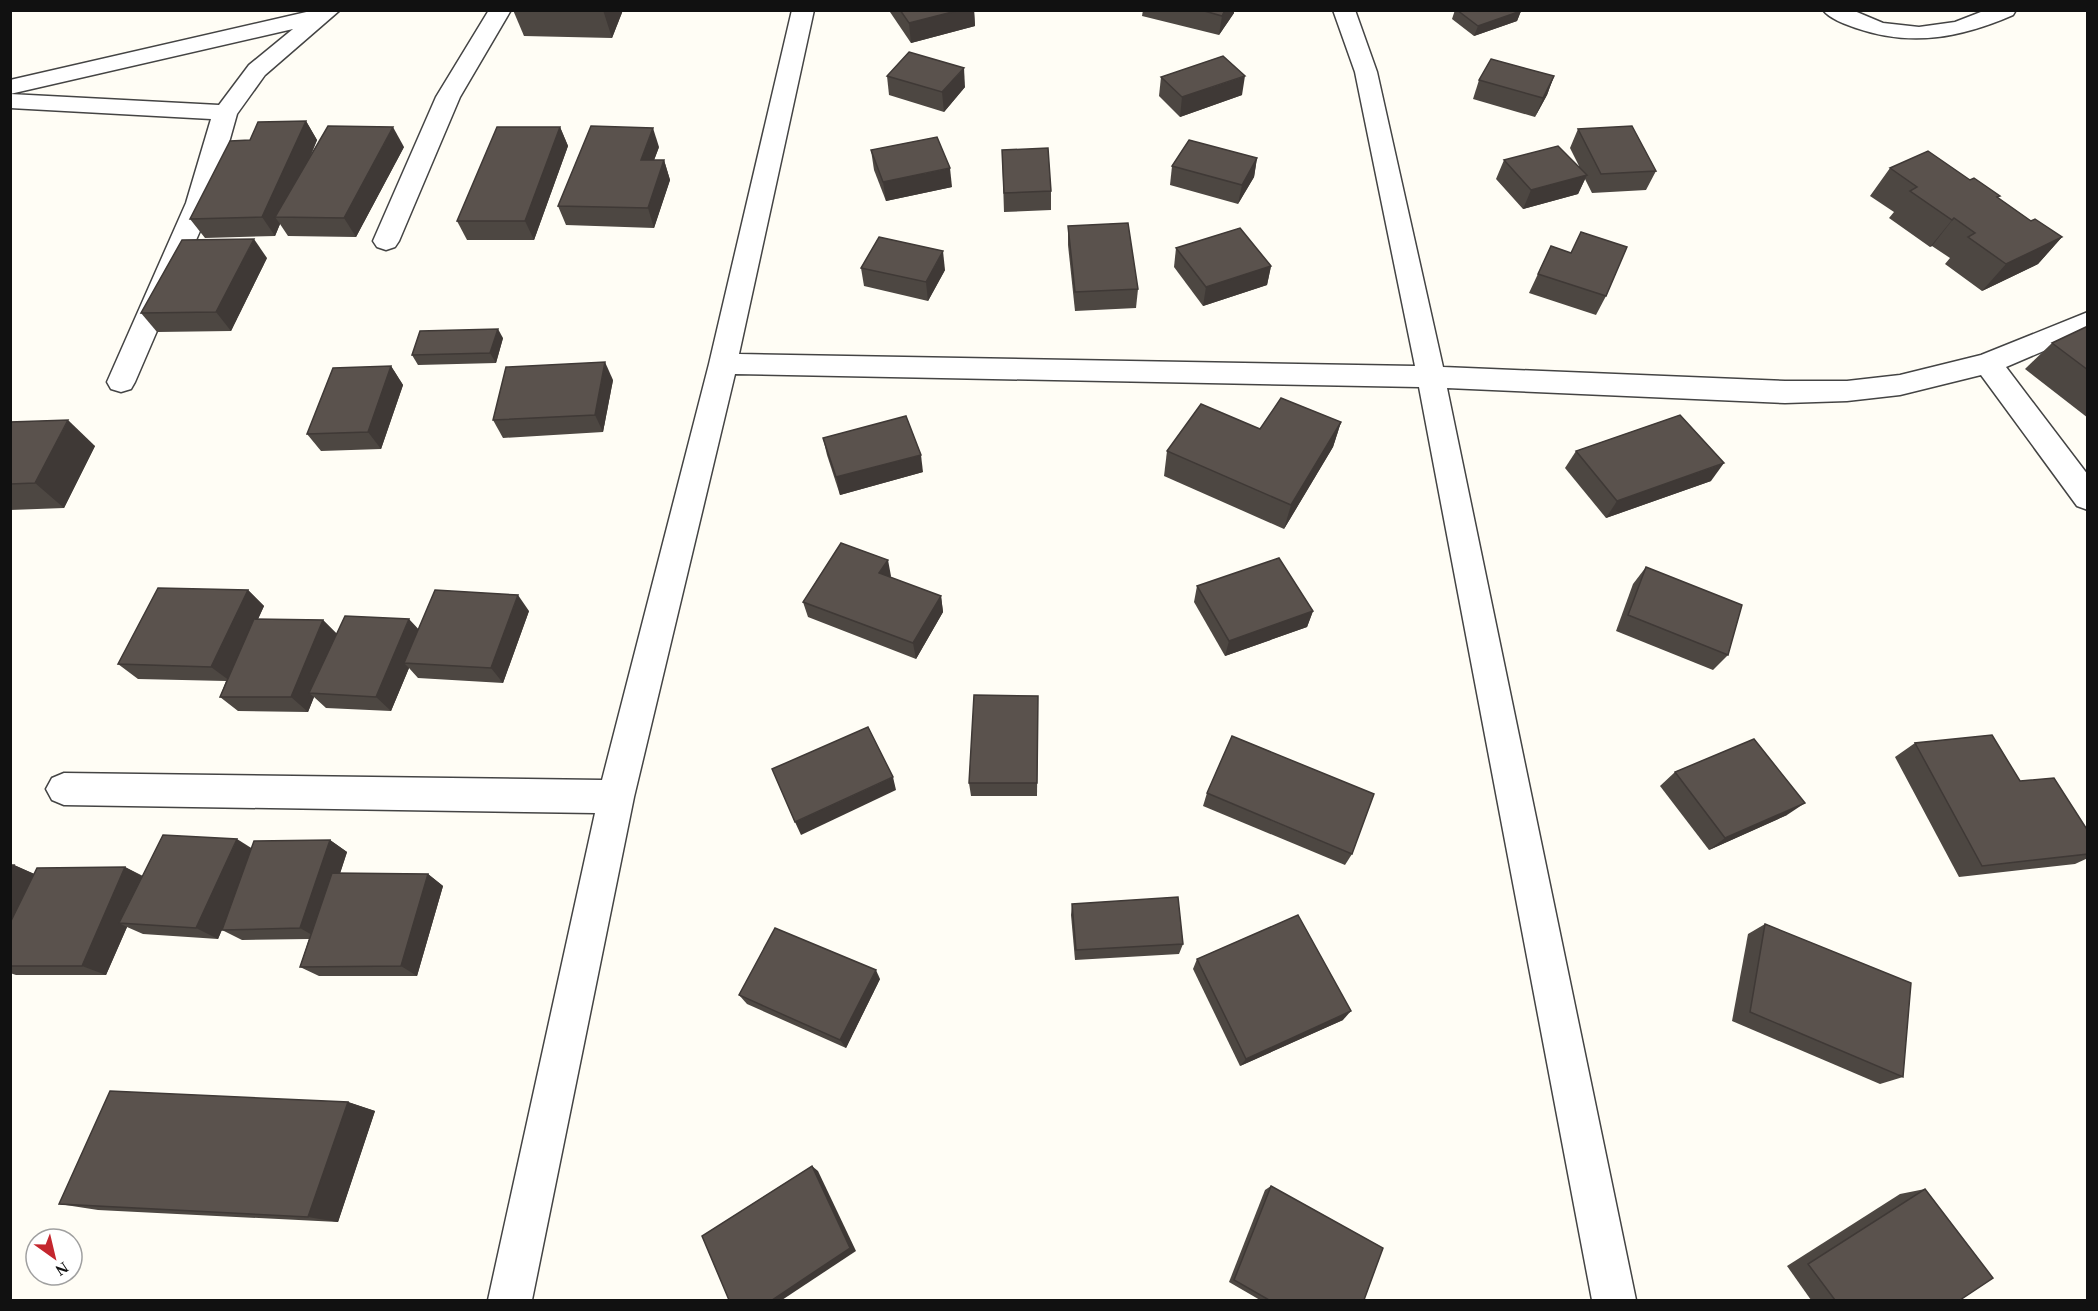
<svg xmlns="http://www.w3.org/2000/svg" width="2098" height="1311" font-family="'Times New Roman',serif">
	<style>
		.lines { fill: none; stroke-linecap: round; stroke-linejoin: round }
		.minor-casing { stroke: #444; stroke-width: 3 }
		.minor { fill: #fff; fill-rule: evenodd }
		.wall { fill: #4d4742 }
		.shaded-wall { fill: #3f3936 }
		.building { fill: #5a524d; stroke: #3f3936; stroke-width: 1.5 }
	</style>
	<rect width="100%" height="100%" fill="#fffdf5"/>
	<g class="lines">
		<g class="minor-casing">
			<g id="minor">
				<polygon points="315,10 340,10 265,75 237,114 212,203 135,382 131,389 121,392 111,389 107,382 186,203 211,119 10,108 10,94 219,105 249,65 293,29 10,94 10,80"/>
				<polygon points="489,10 511,10 460,97 399,241 395,247 386,250 377,247 373,241 436,97"/>
				<polygon points="792,10 814,10 739,354 1415,366 1355,72 1333,10 1355,10 1377,72 1443,367 1785,381 1847,381 1900,375 1981,355 2088,312 2088,332 2006,367 2088,475 2088,510 2077,506 1981,375 1900,395 1847,401 1785,403 1447,388 1636,1300 1592,1300 1419,387 735,374 634,797 532,1300 488,1300 595,813 64,805 52,800 46,789 52,778 64,773 602,780 709,364"/>
				<path d="M1823,10h29l31,13 36,4 36,-5 31,-12h30l-3,5c-53,23 -102,32 -157,13 -11,-4 -26,-9 -33,-18z"/>
			</g>
		</g>
		<use href="#minor" class="minor"/>
	</g>
	<g class="wall">
		<polygon points="513,10 623,10 612,38 524,36"/>
		<polygon points="890,10 974,10 975,26 911,43 890,12"/>
		<polygon points="1143,10 1234,10 1234,13 1219,35 1142,16"/>
		<polygon points="1455,10 1521,10 1521,11 1517,21 1474,36 1452,19"/>
		<polygon points="887,76 965,87 944,112 889,95"/>
		<polygon points="1554,76 1547,95 1535,117 1473,99 1479,80"/>
		<polygon points="1161,77 1242,95 1180,117 1159,96"/>
		<polygon points="306,121 317,140 310,158 404,147 356,237 288,236 280,224 275,236 205,238 190,219 250,140"/>
		<polygon points="560,127 568,146 534,240 467,240 457,221"/>
		<polygon points="1578,129 1656,171 1646,190 1592,193 1585,179 1578,194 1523,209 1496,179 1504,160 1579,166 1570,148"/>
		<polygon points="659,147 654,160 664,160 670,180 654,228 566,225 558,206"/>
		<polygon points="871,150 952,187 886,201 874,170"/>
		<polygon points="1002,150 1051,191 1051,210 1004,212"/>
		<polygon points="1257,158 1254,177 1238,204 1170,185 1172,166"/>
		<polygon points="1890,168 1998,198 2031,221 2062,237 2038,264 1982,291 1945,264 1950,258 1932,246 1930,247 1889,218 1894,212 1870,196"/>
		<polygon points="1068,226 1138,289 1136,308 1075,311 1068,245"/>
		<polygon points="1551,246 1571,253 1606,296 1596,315 1529,293"/>
		<polygon points="1176,248 1271,266 1267,285 1203,306 1174,267"/>
		<polygon points="267,258 231,331 157,332 141,313"/>
		<polygon points="861,268 945,270 928,301 864,286"/>
		<polygon points="2088,326 2088,418 2025,369 2052,343"/>
		<polygon points="503,338 496,363 418,365 412,355"/>
		<polygon points="391,366 403,385 381,449 321,451 307,434"/>
		<polygon points="613,380 603,432 503,438 493,420"/>
		<polygon points="10,422 95,446 64,508 10,510"/>
		<polygon points="1341,422 1333,447 1284,529 1164,476 1167,451 1260,429"/>
		<polygon points="823,438 923,472 840,495 827,455"/>
		<polygon points="1576,451 1711,481 1606,518 1565,468"/>
		<polygon points="1646,567 1728,655 1713,670 1616,631 1633,584"/>
		<polygon points="891,576 890,578 941,596 943,612 916,659 808,617 803,602"/>
		<polygon points="1197,586 1313,611 1307,627 1225,656 1194,602"/>
		<polygon points="248,590 264,606 258,619 323,620 336,633 418,630 529,611 503,683 418,678 409,668 391,711 326,708 314,697 308,712 238,711 220,697 226,681 138,679 118,664"/>
		<polygon points="1038,710 1037,796 971,796 969,783"/>
		<polygon points="1915,743 2020,781 2088,832 2088,858 2075,864 1959,877 1895,757"/>
		<polygon points="1675,772 1787,815 1709,850 1660,786"/>
		<polygon points="1207,793 1352,854 1345,865 1203,806"/>
		<polygon points="330,840 347,852 340,873 428,874 443,886 417,976 319,976 300,967 309,939 242,940 222,930 223,927 218,939 143,934 127,927 106,975 16,975 10,973 10,865 14,865 34,874 125,867 143,876 251,848"/>
		<polygon points="1072,904 1183,944 1179,954 1075,960 1071,915"/>
		<polygon points="1765,924 1903,1077 1880,1084 1732,1021 1748,934"/>
		<polygon points="1197,959 1343,1020 1240,1066 1193,969"/>
		<polygon points="880,979 846,1048 747,1004 739,995"/>
		<polygon points="348,1102 375,1111 338,1222 98,1210 59,1204"/>
		<polygon points="1271,1186 1364,1300 1260,1300 1229,1282 1265,1190"/>
		<polygon points="1925,1189 1960,1300 1811,1300 1787,1266 1900,1194"/>
	</g>
	<g class="shaded-wall">
		<polygon points="603,10 623,10 612,38"/>
		<polygon points="960,10 974,10 975,26 911,43 909,23"/>
		<polygon points="1225,10 1234,10 1234,13 1219,35 1222,16"/>
		<polygon points="1521,11 1517,21 1474,36 1478,26"/>
		<polygon points="964,68 965,87 944,112 942,92"/>
		<polygon points="1245,76 1242,95 1180,117 1182,97"/>
		<polygon points="1554,76 1547,95 1535,117 1543,98"/>
		<polygon points="306,121 317,140 283,217 275,217 280,224 275,236 262,217"/>
		<polygon points="393,127 404,147 356,237 344,218"/>
		<polygon points="560,127 568,146 534,240 525,221"/>
		<polygon points="653,128 659,147 647,179 641,160"/>
		<polygon points="1257,158 1254,177 1238,204 1242,185"/>
		<polygon points="664,160 670,180 654,228 648,208"/>
		<polygon points="950,168 952,187 886,201 883,182"/>
		<polygon points="1587,175 1578,194 1523,209 1531,190"/>
		<polygon points="1954,218 1932,246 1930,247 1952,220"/>
		<polygon points="2062,237 2038,264 1982,291 2006,264"/>
		<polygon points="254,239 267,258 231,331 216,312"/>
		<polygon points="943,251 945,270 928,301 926,282"/>
		<polygon points="1271,266 1267,285 1203,306 1206,287"/>
		<polygon points="498,329 503,338 496,363 490,353"/>
		<polygon points="605,362 613,380 603,432 595,415"/>
		<polygon points="391,366 403,385 381,449 368,432"/>
		<polygon points="68,420 95,446 64,508 35,483"/>
		<polygon points="1341,422 1333,447 1284,529 1291,505"/>
		<polygon points="921,455 923,472 840,495 836,477"/>
		<polygon points="1724,463 1711,481 1606,518 1617,501"/>
		<polygon points="888,560 891,576 883,590 879,573"/>
		<polygon points="248,590 264,606 230,681 211,667"/>
		<polygon points="518,595 529,611 503,683 491,668"/>
		<polygon points="941,596 943,612 916,659 913,643"/>
		<polygon points="1313,611 1307,627 1225,656 1229,641"/>
		<polygon points="409,619 423,634 404,663 409,668 391,711 376,697"/>
		<polygon points="323,620 338,635 309,693 314,697 308,712 291,697"/>
		<polygon points="893,777 896,790 801,835 795,822"/>
		<polygon points="1805,803 1787,815 1709,850 1725,838"/>
		<polygon points="237,839 256,851 218,939 196,928"/>
		<polygon points="330,840 347,852 319,939 300,928"/>
		<polygon points="14,865 39,876 10,934 10,871"/>
		<polygon points="125,867 147,879 119,923 127,927 106,975 82,966"/>
		<polygon points="428,874 443,886 417,976 401,966"/>
		<polygon points="876,970 880,979 846,1048 840,1040"/>
		<polygon points="1351,1011 1343,1020 1240,1066 1246,1059"/>
		<polygon points="348,1102 375,1111 338,1222 308,1217"/>
		<polygon points="812,1166 818,1171 856,1251 782,1300 772,1300"/>
	</g>
	<g class="building">
		<polygon points="900,10 960,10 909,23"/>
		<polygon points="1201,10 1225,10 1222,16"/>
		<polygon points="1457,10 1521,10 1521,11 1478,26"/>
		<polygon points="909,52 964,68 942,92 887,76"/>
		<polygon points="1223,56 1245,76 1182,97 1161,77"/>
		<polygon points="1491,59 1554,76 1543,98 1479,80"/>
		<polygon points="306,121 262,217 190,219 230,141 250,140 258,122"/>
		<polygon points="328,126 393,127 344,218 275,217"/>
		<polygon points="591,126 653,128 641,160 664,160 648,208 558,206"/>
		<polygon points="1632,126 1656,171 1601,174 1578,129"/>
		<polygon points="497,127 560,127 525,221 457,221"/>
		<polygon points="937,137 950,168 883,182 871,150"/>
		<polygon points="1189,140 1257,158 1242,185 1172,166"/>
		<polygon points="1558,146 1587,175 1531,190 1504,160"/>
		<polygon points="1048,148 1051,191 1004,193 1002,150"/>
		<polygon points="1928,151 1970,180 1974,178 2000,196 1997,197 2031,221 2035,219 2062,237 2006,264 1968,237 1975,233 1954,218 1952,220 1910,191 1917,187 1890,168"/>
		<polygon points="1128,223 1138,289 1075,292 1068,226"/>
		<polygon points="1240,228 1271,266 1206,287 1176,248"/>
		<polygon points="1581,232 1627,247 1606,296 1538,274 1551,246 1571,253"/>
		<polygon points="879,237 943,251 926,282 861,268"/>
		<polygon points="254,239 216,312 141,313 182,240"/>
		<polygon points="2088,326 2088,370 2052,343"/>
		<polygon points="498,329 490,353 412,355 420,331"/>
		<polygon points="605,362 595,415 493,420 506,367"/>
		<polygon points="391,366 368,432 307,434 333,368"/>
		<polygon points="1281,398 1341,422 1291,505 1167,451 1201,404 1260,429"/>
		<polygon points="1680,415 1724,463 1617,501 1576,451"/>
		<polygon points="906,416 921,455 836,477 823,438"/>
		<polygon points="68,420 35,483 10,484 10,422"/>
		<polygon points="841,543 888,560 879,573 941,596 913,643 803,602"/>
		<polygon points="1279,558 1313,611 1229,641 1197,586"/>
		<polygon points="1646,567 1742,605 1728,655 1628,615"/>
		<polygon points="158,588 248,590 211,667 118,664"/>
		<polygon points="435,590 518,595 491,668 404,663"/>
		<polygon points="345,616 409,619 376,697 309,693"/>
		<polygon points="254,619 323,620 291,697 220,697"/>
		<polygon points="974,695 1038,696 1037,783 969,783"/>
		<polygon points="868,727 893,777 795,822 772,769"/>
		<polygon points="1992,735 2020,781 2054,778 2088,831 2088,854 1982,866 1915,743"/>
		<polygon points="1232,736 1374,794 1352,854 1207,793"/>
		<polygon points="1754,739 1805,803 1725,838 1675,772"/>
		<polygon points="163,835 237,839 196,928 119,923"/>
		<polygon points="330,840 300,928 222,930 254,841"/>
		<polygon points="10,865 14,865 10,871"/>
		<polygon points="125,867 82,966 10,966 10,923 37,868"/>
		<polygon points="332,873 428,874 401,966 300,967"/>
		<polygon points="1178,897 1183,944 1076,950 1072,904"/>
		<polygon points="1298,915 1351,1011 1246,1059 1197,959"/>
		<polygon points="1765,924 1911,983 1903,1077 1750,1012"/>
		<polygon points="775,928 876,970 840,1040 739,995"/>
		<polygon points="110,1091 348,1102 308,1217 59,1204"/>
		<polygon points="812,1166 850,1248 772,1300 729,1300 702,1236"/>
		<polygon points="1271,1186 1383,1248 1364,1300 1269,1300 1234,1280"/>
		<polygon points="1925,1189 1993,1278 1960,1300 1835,1300 1808,1264"/>
	</g>
	<rect width="2098" height="1311" fill="none" stroke="#111111" stroke-width="24"/>
	<g transform="translate(54 1257) rotate(146)"><circle r="28" fill="#ffffff" stroke="#a0a0a0" stroke-width="1.5"/>
	<path d="M0-4.5L10 22L0 15L-10 22Z" fill="#c4262e"/>
	<text y="-9" font-size="16" font-weight="bold" text-anchor="middle" fill="#111111">N</text>
	</g>
</svg>
